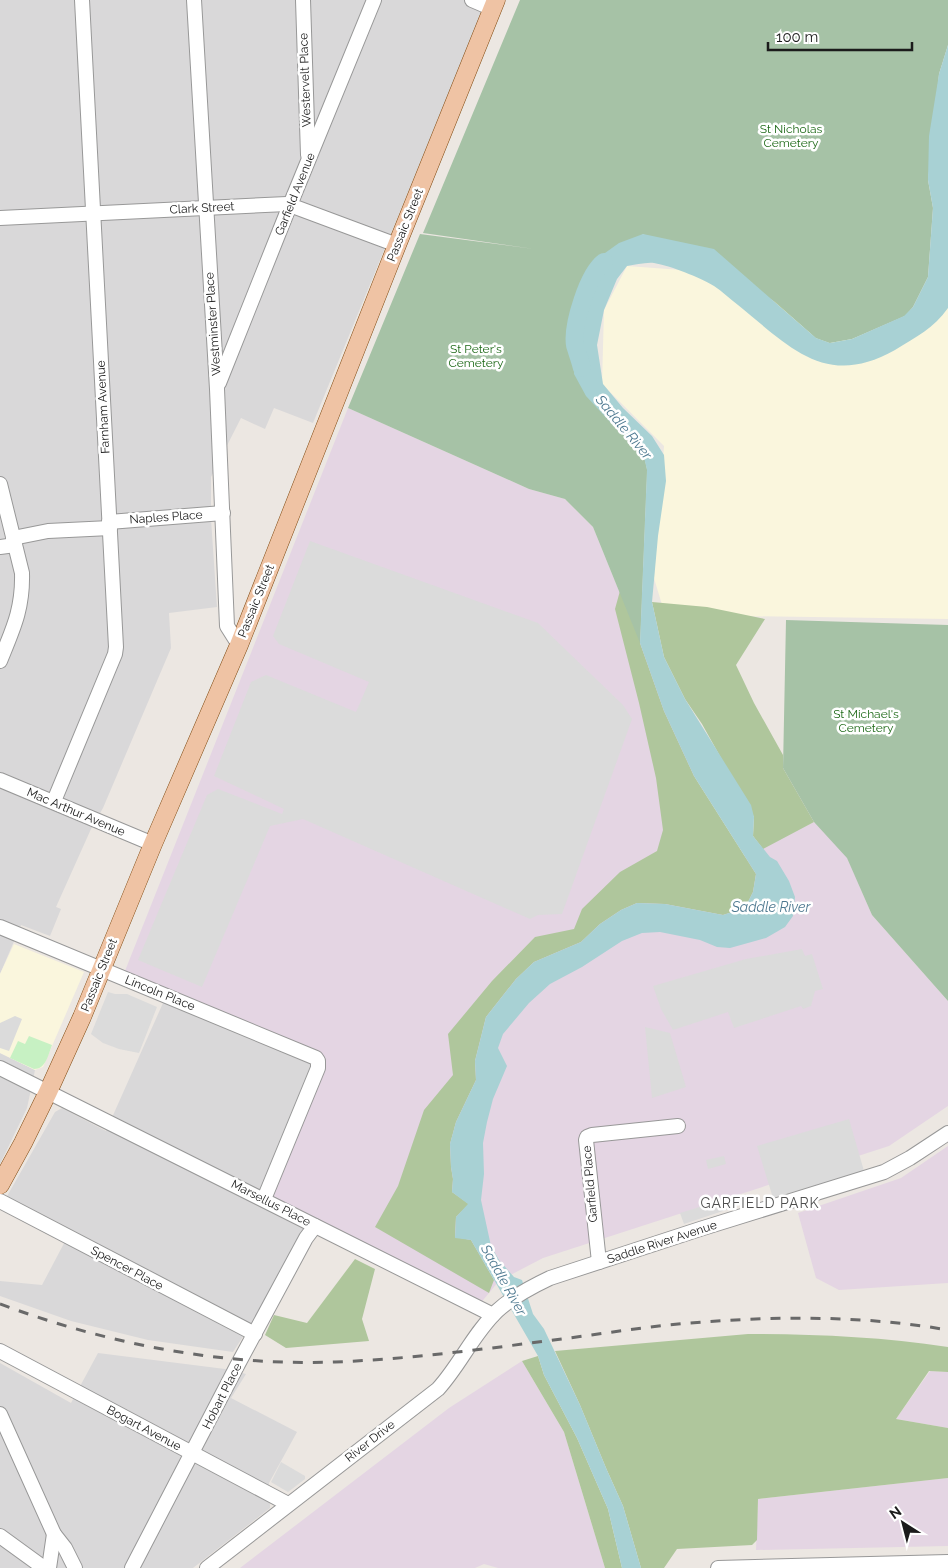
<svg xmlns="http://www.w3.org/2000/svg" width="948" height="1568" font-family="Raleway,sans-serif">
	<style>
		.residential { fill: #d9d8d9 }
		.industrial { fill: #e4d5e3 }
		.education { fill: #faf6dd }
		.forest { fill: #afc69c }
		.cemetery { fill: #a6c2a6 }
		.park { fill: #c7f1c3 }
		.parking { fill: #dbdbdb }
		.water { fill: #a8d1d4 }
		.lines { fill: none; stroke-linecap: round; stroke-linejoin: round }
		.river { stroke: #a8d1d4; stroke-width: 18 }
		.minor-casing { stroke: #989898; stroke-width: 16 }
		.major-casing { stroke: #814b12; stroke-width: 19 }
		.minor { stroke: #fff; stroke-width: 14 }
		.major { stroke: #efc3a4; stroke-width: 18 }
		.rail { stroke: #696969; stroke-width: 3; stroke-dasharray: 10 10; stroke-linecap: butt }
		.labels { text-anchor: middle; stroke-width: 5; stroke-linejoin: round; paint-order: stroke }
		.street-label { font-size: 12px; fill: #1b1b1b; stroke: #fff }
		.park-label { font-size: 12px; fill: #1e6a18; stroke: #fff }
		.water-label { font-size: 14px; font-style: italic; fill: #4e7990; stroke: #fff }
		.neighbourhood-label { font-size: 14px; letter-spacing: 1px; fill: #4e4e4e; stroke: #fff }
	</style>
	<rect width="100%" height="100%" fill="#ece7e2"/>
	<g class="residential">
		<polygon points="0,0 487,0 313,423 274,408 265,429 241,418 211,477 211,519 217,607 169,613 171,648 103,808 91,829 56,907 61,909 50,936 21,925 0,974"/>
		<polygon points="167,994 324,1058 315,1226 233,1352 148,1340 71,1321 0,1296 0,1281 42,1285 70,1232 6,1198 55,1112 62,1108 106,1131"/>
		<polygon points="0,1053 35,1070 27,1108 0,1164"/>
		<polygon points="98,1353 225,1369 246,1374 231,1398 297,1432 269,1483 270,1508 193,1568 0,1568 0,1363 71,1403"/>
	</g>
	<g class="industrial">
		<polygon points="348,408 529,489 565,499 593,527 730,863 814,822 847,857 872,915 948,1001 948,1106 889,1146 543,1258 499,1281 479,1305 267,1198 323,1058 123,976"/>
		<polygon points="948,1146 948,1283 839,1290 816,1278 798,1213 901,1178"/>
		<polygon points="522,1361 564,1432 605,1568 498,1568 484,1564 475,1568 240,1568 449,1408"/>
		<polygon points="930,1371 948,1372 948,1428 896,1419"/>
		<polygon points="948,1478 948,1546 756,1550 758,1499"/>
	</g>
	<g class="education">
		<polygon points="627,266 695,271 885,350 948,292 948,619 665,615 654,578 664,446 602,384 604,310"/>
		<polygon points="14,944 84,972 43,1067 35,1070 0,1053 0,974"/>
	</g>
	<g class="forest">
		<polygon points="698,185 724,238 745,252 872,216 846,263 799,292 828,313 830,343 816,338 714,249 643,234 619,243 598,258 577,314 574,374 586,396 612,424 643,452 647,470 640,643 664,711 694,776 756,874 753,892 745,908 723,915 665,904 637,903 621,910 600,924 581,942 534,962 516,979 486,1017 475,1061 476,1080 456,1122 450,1144 451,1167 453,1179 452,1192 469,1204 456,1217 455,1237 471,1240 494,1280 489,1293 375,1227 398,1186 424,1110 453,1075 448,1034 492,981 535,937 574,929 582,909 620,872 657,851 663,830 656,778 639,703 615,609 623,580 627,488 603,443 548,362 541,312 566,234 580,248 611,221 644,197"/>
		<polygon points="652,602 707,607 765,619 736,665 754,703 783,755 783,768 814,822 763,849 753,836 754,817 702,724 685,699 664,657"/>
		<polygon points="355,1259 375,1269 362,1319 369,1341 286,1348 265,1335 274,1315 307,1323"/>
		<path d="M748,1334c68,0 133,3 200,13v25l-19,-1 -33,48 52,9v50l-190,21 -1,41 -5,5 -75,4 -13,19h-23l-18,-62 -17,-38 -26,-63 -25,-54z"/>
		<polygon points="538,1356 544,1375 577,1438 608,1509 622,1568 605,1568 564,1432 522,1361"/>
	</g>
	<g class="cemetery">
		<polygon points="520,0 948,0 948,45 939,74 928,180 933,208 928,277 913,307 905,316 852,339 830,343 816,338 776,302 643,234 577,314 612,424 643,452 647,470 640,643 593,527 565,499 529,489 348,408 420,234 534,249 423,233"/>
		<polygon points="786,620 948,625 948,1001 872,915 847,858 814,822 783,768"/>
	</g>
	<path class="park" d="M29,1036l23,9c-4,10 -6,24 -18,24l-24,-11 8,-17 7,3z"/>
	<g class="parking">
		<polygon points="310,541 538,623 623,705 632,719 562,914 538,915 530,919 303,819 270,826 202,987 138,960 207,795 218,789 282,814 284,809 214,776 251,682 266,675 356,712 369,682 279,644 273,636"/>
		<polygon points="802,949 805,956 812,954 823,989 815,991 811,1006 803,1009 801,1006 734,1028 728,1012 673,1030 661,1009 653,986 746,959"/>
		<polygon points="108,992 115,994 127,994 157,1007 139,1053 119,1049 103,1043 91,1034"/>
		<polygon points="15,1016 22,1019 9,1051 0,1048 0,1023"/>
		<polygon points="645,1027 670,1033 686,1087 652,1098"/>
		<polygon points="849,1119 864,1171 773,1198 757,1146"/>
		<polygon points="724,1156 726,1164 708,1169 706,1160"/>
		<polygon points="729,1198 732,1208 684,1224 680,1213"/>
		<polygon points="281,1462 305,1476 305,1479 288,1492 271,1482"/>
	</g>
	<path class="water" d="M948,45v263c-14,20 -32,29 -53,42 -69,39 -105,-3 -157,-45 -8,-6 -16,-14 -24,-19 -15,-9 -43,-20 -60,-23 -8,-1 -19,2 -27,3l-10,13 -13,31 -7,35 6,39 20,24 29,28 12,19 2,26 -8,55 -6,66 12,55 21,42 66,106 3,12 -1,19 17,21 7,4 12,20 6,16 -2,19 -8,11 -19,11 -36,10 -13,-1 -17,-7 -40,-8 -18,1 -20,8 -40,26 -32,17 -21,19 -26,31 -5,14 9,18 -14,33 -6,23 -4,21 1,31 -3,26 10,46 8,14 15,17 8,3 11,34 11,15 36,76 26,63 17,38 18,62h-19l-14,-59 -31,-71 -33,-63 -6,-19 -67,-116 -16,-2 1,-21 12,-13 -16,-12 1,-13 -2,-12 -1,-23 6,-22 20,-42 -1,-19 11,-44 30,-38 18,-17 47,-20 19,-18 21,-14 16,-7 28,1 58,11 22,-7 8,-16 3,-18 -62,-98 -30,-65 -24,-68 7,-173 -4,-17 -31,-29 -26,-28 -12,-22 3,-60 21,-56 21,-15 24,-9 71,15 102,89 14,5 22,-4 52,-23 9,-9 15,-30 5,-69 -5,-28 1,-44 10,-62z"/>
	<g class="lines">
		<path class="river" d="M582,368c-2,-8 -5,-16 -7,-23 -3,-20 13,-71 29,-83"/>
		<g class="minor-casing">
			<g id="minor">
				<polyline points="194,0 217,389 227,626 239,645"/>
				<polyline points="303,0 308,155"/>
				<polyline points="472,0 493,9"/>
				<polyline points="0,218 287,204 397,245"/>
				<polyline points="219,383 290,205 374,0"/>
				<path d="M0,484l22,89c1,36 -9,56 -22,88"/>
				<polyline points="109,522 223,513"/>
				<polyline points="13,538 48,531 110,528"/>
				<polyline points="0,547 15,545"/>
				<polyline points="0,780 153,844"/>
				<polyline points="54,801 115,654 116,647 82,0"/>
				<polyline points="0,927 316,1058 318,1061 318,1068 264,1199"/>
				<polyline points="0,1068 493,1315"/>
				<polyline points="0,1201 255,1334"/>
				<polyline points="599,1262 586,1140 587,1137 592,1135 678,1126"/>
				<polyline points="0,1351 288,1504"/>
				<polyline points="0,1414 54,1534 65,1548 75,1568"/>
				<polyline points="0,1536 44,1568"/>
				<polyline points="49,1568 54,1534"/>
				<polyline points="132,1568 237,1366 306,1238 315,1226"/>
				<path d="M207,1568l231,-179c22,-24 35,-55 59,-78 15,-14 34,-24 53,-33l150,-49 184,-57 26,-14 38,-25"/>
				<polyline points="718,1568 948,1562"/>
			</g>
		</g>
		<g class="major-casing">
			<polyline id="major" points="0,1185 23,1143 48,1092 82,1017 153,844 239,645 397,245 496,0"/>
		</g>
		<use href="#minor" class="minor"/>
		<use href="#major" class="major"/>
		<path class="rail" d="M0,1304c108,40 220,62 335,58 78,-3 157,-14 234,-24 45,-6 89,-13 134,-16 81,-6 165,-6 245,8"/>
	</g>
	<g class="labels">
		<g class="street-label">
			<text transform="translate(305 80) rotate(-92)" y="4">Westervelt Place</text>
			<text transform="translate(295 194) rotate(-68)" y="4">Garfield Avenue</text>
			<text transform="translate(202 208) rotate(-3)" y="4">Clark Street</text>
			<text transform="translate(405 225) rotate(-68)" y="4">Passaic Street</text>
			<text transform="translate(213 324) rotate(-94)" y="4">Westminster Place</text>
			<text transform="translate(103 407) rotate(-93)" y="4">Farnham Avenue</text>
			<text transform="translate(166 517) rotate(-4)" y="4">Naples Place</text>
			<text transform="translate(256 601) rotate(-68)" y="4">Passaic Street</text>
			<text transform="translate(76 812) rotate(23)" y="4">Mac Arthur Avenue</text>
			<text transform="translate(99 975) rotate(-68)" y="4">Passaic Street</text>
			<text transform="translate(160 993) rotate(22)" y="4">Lincoln Place</text>
			<text transform="translate(590 1184) rotate(-95)" y="4">Garfield Place</text>
			<text transform="translate(271 1203) rotate(27)" y="4">Marsellus Place</text>
			<text transform="translate(662 1242) rotate(-18)" y="4">Saddle River Avenue</text>
			<text transform="translate(127 1268) rotate(28)" y="4">Spencer Place</text>
			<text transform="translate(222 1396) rotate(-63)" y="4">Hobart Place</text>
			<text transform="translate(144 1428) rotate(28)" y="4">Bogart Avenue</text>
			<text transform="translate(370 1441) rotate(-38)" y="4">River Drive</text>
		</g>
		<g class="park-label">
			<text x="791" y="133">St Nicholas<tspan x="791" dy="14">Cemetery</tspan></text>
			<text x="476" y="353">St Peter's<tspan x="476" dy="14">Cemetery</tspan></text>
			<text x="866" y="718">St Michael's<tspan x="866" dy="14">Cemetery</tspan></text>
		</g>
		<g class="water-label">
			<text transform="translate(624 427) rotate(50)" y="5">Saddle River</text>
			<text x="771" y="912">Saddle River</text>
			<text transform="translate(504 1280) rotate(61)" y="5">Saddle River</text>
		</g>
		<g class="neighbourhood-label">
			<text x="760" y="1208">GARFIELD PARK</text>
		</g>
	</g>
	<g transform="translate(903 1523) rotate(324)" stroke="#ffffff" stroke-width="4" paint-order="stroke">
	<path d="M0-4L9 19L0 12L-9 19Z" fill="#1b1b1b"/>
	<text y="-8" font-size="14" font-weight="bold" text-anchor="middle" fill="#1b1b1b">N</text>
	</g>
	<path d="M768 42v8h144v-8" fill="none" stroke="#1b1b1b" stroke-width="2.5"/>
	<text x="776" y="42" font-size="15" fill="#1b1b1b" stroke="#ffffff" stroke-width="4" paint-order="stroke">100 m</text>
</svg>
